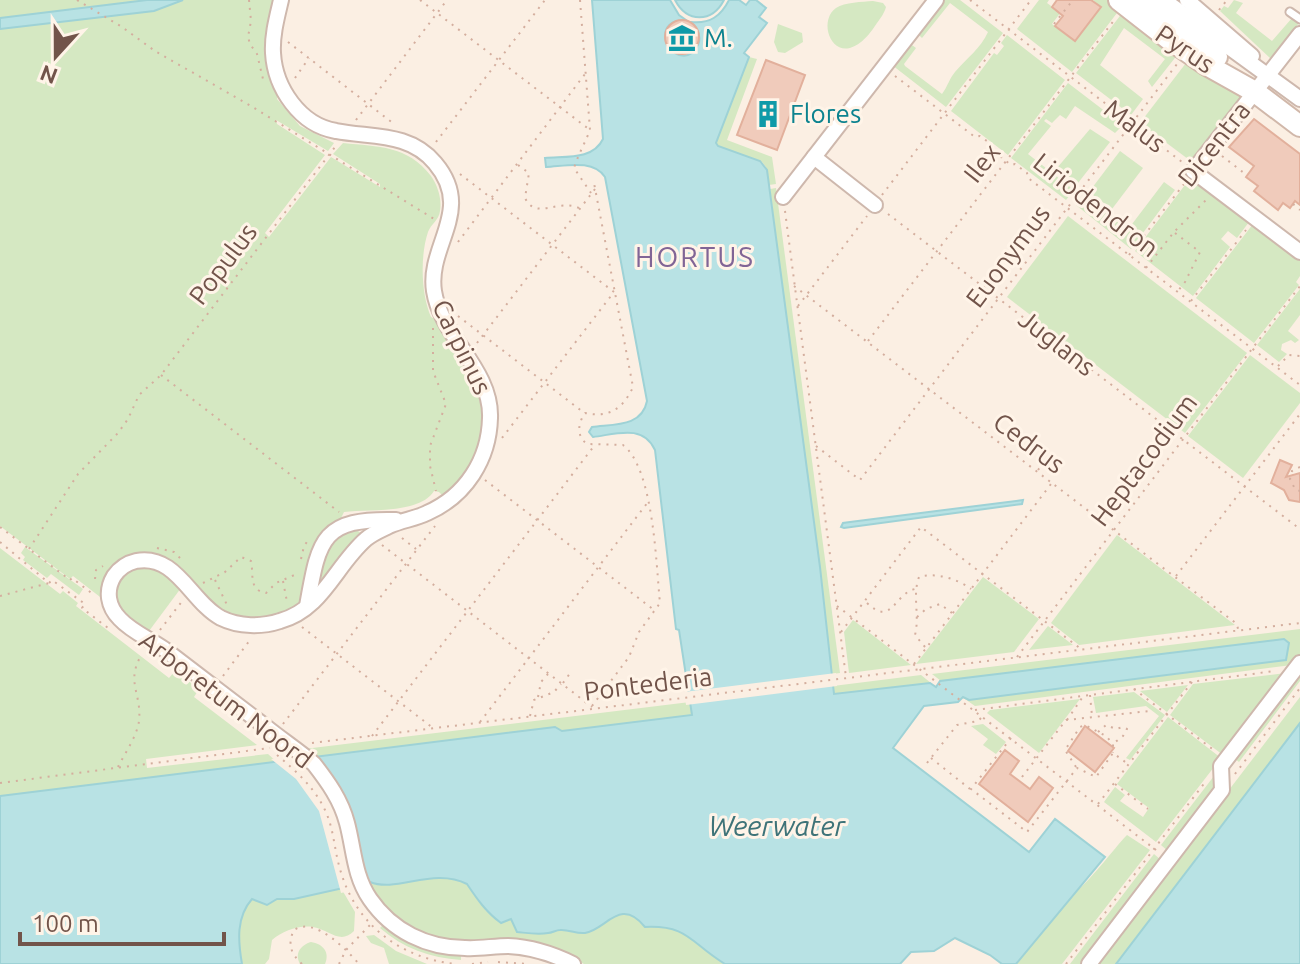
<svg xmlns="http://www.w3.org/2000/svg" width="1300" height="964" font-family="Ubuntu,sans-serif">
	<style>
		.green { fill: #d5e8c2 }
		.water { fill: #b8e2e4; stroke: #9ed2d6; stroke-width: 2 }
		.pier { fill: #fbefe3 }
		.building { fill: #f0cbbb; stroke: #e2b09c; stroke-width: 2 }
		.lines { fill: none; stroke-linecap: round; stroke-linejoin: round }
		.lane-casing { stroke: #ceb8ad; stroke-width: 11 }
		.street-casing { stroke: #ceb8ad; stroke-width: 18 }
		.secondary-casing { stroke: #d1b8aa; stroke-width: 24 }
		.path { stroke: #d4ae9e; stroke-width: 2; stroke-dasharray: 2 6; stroke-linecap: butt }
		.lane { stroke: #fff; stroke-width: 7 }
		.street { stroke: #fff; stroke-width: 14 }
		.secondary { stroke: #fff; stroke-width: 20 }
		.labels { text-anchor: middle; stroke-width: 6; stroke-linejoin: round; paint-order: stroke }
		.culture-label { font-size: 26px; fill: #0d838f; stroke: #fff4e8; text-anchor: start }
		.street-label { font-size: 26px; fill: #72544a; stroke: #fff4e8 }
		.neighbourhood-label { font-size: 28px; letter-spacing: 2px; fill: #816596; stroke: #fff4e8 }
		.water-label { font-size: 28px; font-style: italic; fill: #3e7378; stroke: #fff4e8 }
	</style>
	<rect width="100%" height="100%" fill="#fbefe3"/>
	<g class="green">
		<polygon points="0,0 147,0 0,18"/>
		<path d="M183,0h92l4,92 -2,7 23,27 34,17 -6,8 -52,-31 1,4 48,31 -60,78 4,4 62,-80 49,30v-3l-47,-30 10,-11c36,4 64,2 88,33 7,10 11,23 9,35 -1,9 -9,13 -12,21 -8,24 -7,62 3,85l8,4 20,30 23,43 2,38 -13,37 -26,29 -6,-6 -5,-1c-14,23 -65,18 -90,21l-44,89 -13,12 -30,7 -29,-5 -90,-60 -34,45 -31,-24 -3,3 -70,-53v-497l154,-18z"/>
		<path d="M942,0h18l43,33 -57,74 -54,-42 17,-22 7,5 -12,16 1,2 37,28c6,-8 7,-15 13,-22 11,-13 26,-24 33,-40l-38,-29 -28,35 -5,-5z"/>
		<polygon points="1039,0 1049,0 1047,3 1058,11 1070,0 1052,24 1074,41 1101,7 1093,0 1109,0 1120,9 1072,72 1017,29"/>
		<polygon points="1234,0 1243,3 1236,13 1272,41 1292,18 1299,23 1271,59 1220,11 1224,6 1228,8"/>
		<path d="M873,1l10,2 3,4c-2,7 -5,10 -9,16 -37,58 -64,1 -41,-15 9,-6 26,-6 37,-7z"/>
		<polygon points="1123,12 1178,54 1152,87 1148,81 1165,59 1124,28 1100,65 1143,99 1131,115 1076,73"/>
		<polygon points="778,24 802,33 803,42 785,53 778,52 774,42"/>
		<polygon points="1007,35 1065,80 1008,155 951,111 994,53 997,55 1004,46 1001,43"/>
		<polygon points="749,57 757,59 727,140 772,157 776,184 769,185 766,167 762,162 718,146 716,143"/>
		<polygon points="1186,63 1243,95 1192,162 1140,123"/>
		<polygon points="1068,83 1123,125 1115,133 1075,106 1066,119 1060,115 1052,123 1046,119 1044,121 1051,126 1028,154 1074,190 1066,200 1011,158"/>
		<polygon points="1090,129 1110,142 1078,183 1057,168"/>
		<polygon points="1120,151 1143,168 1112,209 1089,192"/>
		<polygon points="1191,177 1249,222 1237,238 1228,231 1221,239 1230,247 1193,296 1135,251"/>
		<polygon points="1164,182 1175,190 1131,249 1076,205 1083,197 1123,224 1121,227 1126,232"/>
		<polygon points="776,188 840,673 832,674 770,189"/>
		<polygon points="1068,216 1247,353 1185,433 1007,297"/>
		<polygon points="1253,224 1300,260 1300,276 1296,282 1299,285 1254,343 1196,298"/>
		<polygon points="1300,289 1300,315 1288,331 1299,340 1295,343 1291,340 1282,344 1281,350 1287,354 1279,362 1257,345"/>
		<polygon points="1250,355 1300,393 1300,403 1243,478 1188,436"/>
		<polygon points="352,526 364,536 314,597 329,544"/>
		<polygon points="1117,535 1235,625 1079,645 1051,623"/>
		<polygon points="25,547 83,589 79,595 51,574 47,578 23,560 25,557 21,553"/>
		<polygon points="0,548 60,594 63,591 78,603 76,606 169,678 175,671 199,689 194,697 257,745 146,759 147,768 268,754 277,762 0,796"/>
		<polygon points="142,565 160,568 181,588 149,631 126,617 116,603 116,585 122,574"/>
		<polygon points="983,577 1039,619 1014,652 916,664"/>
		<polygon points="853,620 911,665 849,673 844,632"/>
		<polygon points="1048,626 1073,645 1029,650"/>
		<polygon points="1300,629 1300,654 1292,665 975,706 962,697 969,700 1186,673 1289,644 1284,639 941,681 932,674"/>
		<polygon points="1300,672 1300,681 1239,762 1234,758"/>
		<polygon points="1286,673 1223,755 1170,715 1193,684"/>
		<polygon points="921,675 936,687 929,683 834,694 833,686"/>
		<polygon points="1188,685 1167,712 1140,691"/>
		<polygon points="1134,692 1165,715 1130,760 1126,758 1159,716 1146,706 1096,713 1093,697"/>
		<polygon points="1300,697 1300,723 1116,964 1096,964"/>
		<polygon points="1080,699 1039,753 987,713 990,710"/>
		<polygon points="690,702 692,715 562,731 555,727 314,757 304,749"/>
		<polygon points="1168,717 1221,758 1156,842 1104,802 1115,787 1125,795 1120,801 1143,817 1149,808 1117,784"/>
		<polygon points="983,724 1006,742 996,754 983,745 988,739 971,726"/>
		<polygon points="1214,776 1216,790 1169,852 1161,845"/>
		<path d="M1127,835l23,15 -88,114h-46l58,-72c11,-4 41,-45 53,-57z"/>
		<polygon points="1154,854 1162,861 1083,964 1070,964"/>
		<path d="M425,878h21l17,3c6,5 20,23 23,30l69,20c11,-2 21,4 33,1 20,-5 33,-34 57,-5 44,-2 45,16 80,37h-141l-12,-6c-50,-7 -133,-8 -174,-37 -13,-10 -21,-25 -30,-39l10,3z"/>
		<path d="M341,888l14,24 -1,19c-14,14 -24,-1 -41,-4 -15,-2 -30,4 -41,13l-3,19 -4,5h-23c-4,-23 -6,-47 10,-65l15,6 10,-6h17z"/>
		<path d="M385,923l76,31v6c-31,-2 -58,-12 -81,-32z"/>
		<polygon points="374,935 396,951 427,964 389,964 384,948 371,943 366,936"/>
		<path d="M311,942c12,2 19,10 14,22h-25c-6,-11 1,-19 11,-22z"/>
	</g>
	<g class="water">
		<polygon points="147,0 183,0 154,11 0,29 0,18"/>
		<path d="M592,0h78l9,15 7,5c-45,1 -6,59 12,25 4,-9 -1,-17 -7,-23 19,2 30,-6 38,-22h10l7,5 4,-5h6l10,8 -7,9 8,6 -23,30 5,4 -33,86 2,3 42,15 7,9 53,397 14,127 96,-11 6,4 4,-6 344,-42 5,4 -3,17 -317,40 -6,-3 -5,5 -34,4 -31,42 136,104 26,-33 50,38 -89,107h-14l-12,-9 -35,-17 -21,13 -23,1 -11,12h-175c-35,-21 -36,-39 -80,-37 -25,-31 -39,3 -60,6 -9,1 -17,-4 -25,-3 -4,0 -8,3 -12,3 -10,2 -21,0 -31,-1l-6,-13 -10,4c-15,-11 -24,-24 -34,-39 -34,-17 -70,9 -97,-2l-76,17h-17l-10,6 -15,-6c-16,18 -14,42 -10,65h-242v-168l555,-69 7,4 130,-16 -13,-85 -3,-1 -21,-179c-12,-26 -38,-16 -62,-13l-4,-5 3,-5c22,-3 50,0 55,-26l-42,-224c-12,-18 -39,-11 -59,-10l-1,-9c21,-2 48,2 58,-19z"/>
		<path d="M675,0h49c-12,23 -37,23 -49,0z"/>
		<polygon points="1023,500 1022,504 844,528 841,527 843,523 850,522"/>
		<polygon points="1300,723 1300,964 1116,964"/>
	</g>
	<g class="pier">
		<polygon points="836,673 837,686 686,705 684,692"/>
		<polygon points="312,753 337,783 351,809 362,862 372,886 341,893 319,811 296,779 271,759"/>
	</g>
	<g class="building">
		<polygon points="1057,0 1091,0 1101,7 1075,41 1055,26 1063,16 1052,7"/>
		<circle cx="682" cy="37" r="17"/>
		<polygon points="766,60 805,75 777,150 737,135"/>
		<polygon points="1254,119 1300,154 1300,205 1295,201 1290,208 1283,203 1278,210 1254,191 1258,186 1246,177 1254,166 1229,147"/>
		<polygon points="1280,460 1292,465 1286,477 1300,473 1300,502 1289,500 1284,490 1271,483"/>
		<polygon points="1085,726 1114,748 1095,772 1068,751"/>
		<polygon points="1005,750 1019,761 1010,774 1030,789 1039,777 1053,788 1028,822 979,784"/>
	</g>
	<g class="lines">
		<g class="lane-casing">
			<polyline id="lane" points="1290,12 1300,19"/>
		</g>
		<g class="street-casing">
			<g id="street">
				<path d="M281,0c-4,17 -9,35 -8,53 2,35 27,72 63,78 36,7 73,1 99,32 40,47 -8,82 -1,128 7,46 58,78 56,127 -1,41 -24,78 -63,95 -12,6 -25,7 -38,13 -8,4 -16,7 -23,13 -31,27 -43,70 -86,82 -18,6 -41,6 -59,-3 -30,-16 -45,-65 -85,-57 -9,2 -17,8 -22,15 -9,15 -6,31 6,43 12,13 30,20 44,30 34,26 68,52 102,78 16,13 33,24 48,37 14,18 27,36 33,59 7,26 7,53 23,76 22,32 57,49 95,49 14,1 29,-2 43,-2 23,1 45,8 65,18"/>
				<polyline points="1164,0 1300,99"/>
				<polyline points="1187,0 1252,56"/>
				<polyline points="1300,34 1193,171 1300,252"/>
				<polyline points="814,157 875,205"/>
				<polyline points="783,197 936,0"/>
				<path d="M307,606c12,-67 14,-88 89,-86"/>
				<polyline points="1089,964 1222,790 1221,766 1300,663"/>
			</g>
		</g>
		<g class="secondary-casing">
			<g id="secondary">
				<polyline points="1119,0 1169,39 1205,64 1255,92 1300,126"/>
				<polyline points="1142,0 1217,57"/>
			</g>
		</g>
		<g class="path">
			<polyline points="77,0 122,27 155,51 251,106 434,219"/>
			<polyline points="249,0 251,21 248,37 250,44 257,54 263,79"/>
			<polyline points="420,0 590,130"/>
			<path d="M580,0l10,130c-5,13 -12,25 -16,38l17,25"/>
			<polyline points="970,0 1182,162"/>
			<polyline points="1219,10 1227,0"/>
			<polyline points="1054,24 1073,0"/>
			<polyline points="288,42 394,124"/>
			<polyline points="895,76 975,137 980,136 991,144 992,150 1011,165 1015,164 1027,173 1028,178 1300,385"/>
			<polyline points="295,78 309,58"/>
			<polyline points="356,120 447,0"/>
			<polyline points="436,142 545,0"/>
			<polyline points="1222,156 1244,173"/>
			<path d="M518,165l11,8 -4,25c11,23 33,0 54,10"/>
			<polyline points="460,174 614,292 502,438"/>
			<polyline points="882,195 1031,0"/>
			<polyline points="1293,204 1300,210"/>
			<polyline points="785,211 846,677"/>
			<polyline points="888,214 1300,529"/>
			<polyline points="1175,233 1200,252 1185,282 1177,292"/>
			<polyline points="458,242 585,74"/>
			<polyline points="1129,255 1184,184"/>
			<polyline points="1146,268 1174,232 1208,198"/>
			<polyline points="794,286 1175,577 1237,624 1238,629"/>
			<polyline points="1191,301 1246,230"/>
			<polyline points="798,306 867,216"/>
			<polyline points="458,316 583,412"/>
			<polyline points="433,328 433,371 446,404 430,446 430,466 436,491"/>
			<polyline points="868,341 1115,19"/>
			<polyline points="477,343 595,189"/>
			<polyline points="1278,366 1289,355 1300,356"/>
			<polyline points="161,375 339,512"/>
			<polyline points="816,446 860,480 1177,64"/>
			<polyline points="1300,467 1292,471 1290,479 1295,489 1300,491"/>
			<polyline points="1038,470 1047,458"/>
			<polyline points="485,480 654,610"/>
			<polyline points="0,527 70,580 72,578 94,595"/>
			<polyline points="402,538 416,549"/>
			<polyline points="0,542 49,583 52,580 85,604 82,608 108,628"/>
			<polyline points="382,545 592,707"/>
			<polyline points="157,548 174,552 180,558"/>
			<polyline points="29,549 78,474 118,433 128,419 139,395 161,375 335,147"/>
			<polyline points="301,559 304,546 309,539"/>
			<polyline points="1176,576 1300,414"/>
			<polyline points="95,579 96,570 103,566"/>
			<polyline points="215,580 228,607"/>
			<polyline points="283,581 287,602"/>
			<path d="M203,583l22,-11 16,-15 10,4c3,13 -3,29 15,32l10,-10 23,-10"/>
			<polyline points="0,596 49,583"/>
			<path d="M867,603c25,24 27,-9 48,-14"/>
			<polyline points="837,606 1156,850"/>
			<polyline points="917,617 926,609 940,604 952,613"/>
			<polyline points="302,627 433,728"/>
			<polyline points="160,630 183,600"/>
			<polyline points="841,632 921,527 1081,649"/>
			<path d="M925,647l-10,-12c5,-20 -3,-39 4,-58 17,-5 39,2 52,12"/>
			<polyline points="1017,657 1300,286"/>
			<polyline points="914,664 1051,484"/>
			<polyline points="223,676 250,640"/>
			<polyline points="563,683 571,672"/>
			<polyline points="1134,689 1215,751"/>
			<polyline points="1090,695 1092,716"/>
			<polyline points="538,697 541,682 548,674"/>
			<path d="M592,706l37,-49 10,-25 21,-29c-4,-38 -6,-134 -37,-158l-36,-1c-11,-8 -9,-21 -2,-31 24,5 38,-4 48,-26l-39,-204"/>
			<polyline points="975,710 1275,671"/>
			<polyline points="530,716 534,700 554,692 561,684"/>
			<polyline points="1067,720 1084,695"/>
			<polyline points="480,722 648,502"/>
			<polyline points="283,724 435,526"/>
			<polyline points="1098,732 1106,725 1116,729 1123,727 1127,729 1123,736 1114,743"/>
			<polyline points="372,736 594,446"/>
			<polyline points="1011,738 971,789 1027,832 1077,768 1096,777 1113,753 1128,764"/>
			<polyline points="312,743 1300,623"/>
			<path d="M277,755c19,16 37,32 48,55 9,19 9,39 15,59 15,55 60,89 115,95"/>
			<polyline points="931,758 970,789"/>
			<polyline points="927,763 957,725 978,721 981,718"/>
			<path d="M118,767c7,-14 19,-31 21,-46 3,-28 -14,-39 3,-67"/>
			<polyline points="1076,767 1065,750 1080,727 1085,725 1106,736 1113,744 1113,753"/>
			<polyline points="1235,774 1300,688"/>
			<polyline points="1022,777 1066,720 1150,711"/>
			<polyline points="0,783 270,748"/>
			<polyline points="1115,784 1148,809"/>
			<polyline points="1098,804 1192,682"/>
			<polyline points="498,962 529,964"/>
			<path d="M302,964c-11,-10 -15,-20 -8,-34 20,-14 52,19 65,34"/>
			<polyline points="339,964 346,950 370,925"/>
			<polyline points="472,964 488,962"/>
			<polyline points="1066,964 1206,781"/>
		</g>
		<use href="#lane" class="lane"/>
		<use href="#street" class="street"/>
		<use href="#secondary" class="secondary"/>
	</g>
	<defs>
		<g id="museum-bare" transform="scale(2.16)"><path d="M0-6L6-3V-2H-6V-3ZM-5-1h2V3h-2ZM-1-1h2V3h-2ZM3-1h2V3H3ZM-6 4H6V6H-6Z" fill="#0f9aa8" stroke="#fff4e8" stroke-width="2.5" paint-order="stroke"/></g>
		<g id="building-bare" transform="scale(2.16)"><path d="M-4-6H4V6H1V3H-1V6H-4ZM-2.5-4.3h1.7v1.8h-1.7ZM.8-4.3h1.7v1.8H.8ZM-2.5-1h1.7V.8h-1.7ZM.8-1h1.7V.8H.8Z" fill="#0f9aa8" stroke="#fff4e8" stroke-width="2.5" paint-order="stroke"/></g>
	</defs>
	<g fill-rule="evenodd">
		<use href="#museum-bare" x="682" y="38"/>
		<use href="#building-bare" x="768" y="114"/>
	</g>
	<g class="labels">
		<g class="culture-label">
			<text x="704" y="47">M.</text>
			<text x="790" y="123">Flores</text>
		</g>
		<g class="street-label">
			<text transform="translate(1185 49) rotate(34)" y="9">Pyrus</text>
			<text transform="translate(1135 126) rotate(37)" y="9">Malus</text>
			<text transform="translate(1214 144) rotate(-52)" y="9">Dicentra</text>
			<text transform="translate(982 163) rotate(-52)" y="9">Ilex</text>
			<text transform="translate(1096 205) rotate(38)" y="9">Liriodendron</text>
			<text transform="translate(1008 256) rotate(-53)" y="9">Euonymus</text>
			<text transform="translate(223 264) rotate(-53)" y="9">Populus</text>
			<text transform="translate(1057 343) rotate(38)" y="9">Juglans</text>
			<text transform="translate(462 347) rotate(64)" y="9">Carpinus</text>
			<text transform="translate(1029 443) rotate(37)" y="9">Cedrus</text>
			<text transform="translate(1144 460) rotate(-53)" y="9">Heptacodium</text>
			<text transform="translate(648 684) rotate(-7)" y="9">Pontederia</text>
			<text transform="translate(226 700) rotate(37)" y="9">Arboretum Noord</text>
		</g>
		<g class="neighbourhood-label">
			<text x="695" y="267">HORTUS</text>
		</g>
		<g class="water-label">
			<text x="777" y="836">Weerwater</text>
		</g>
	</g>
	<g transform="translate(56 56) rotate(201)" stroke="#fff4e8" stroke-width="6" paint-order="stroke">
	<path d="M0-6L14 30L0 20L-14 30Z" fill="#72544a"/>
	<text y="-12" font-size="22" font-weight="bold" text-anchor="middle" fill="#72544a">N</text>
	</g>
	<path d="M20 932v12h204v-12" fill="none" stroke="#72544a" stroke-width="4"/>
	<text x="32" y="932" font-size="24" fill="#72544a" stroke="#fff4e8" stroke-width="6" paint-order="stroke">100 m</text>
</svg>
